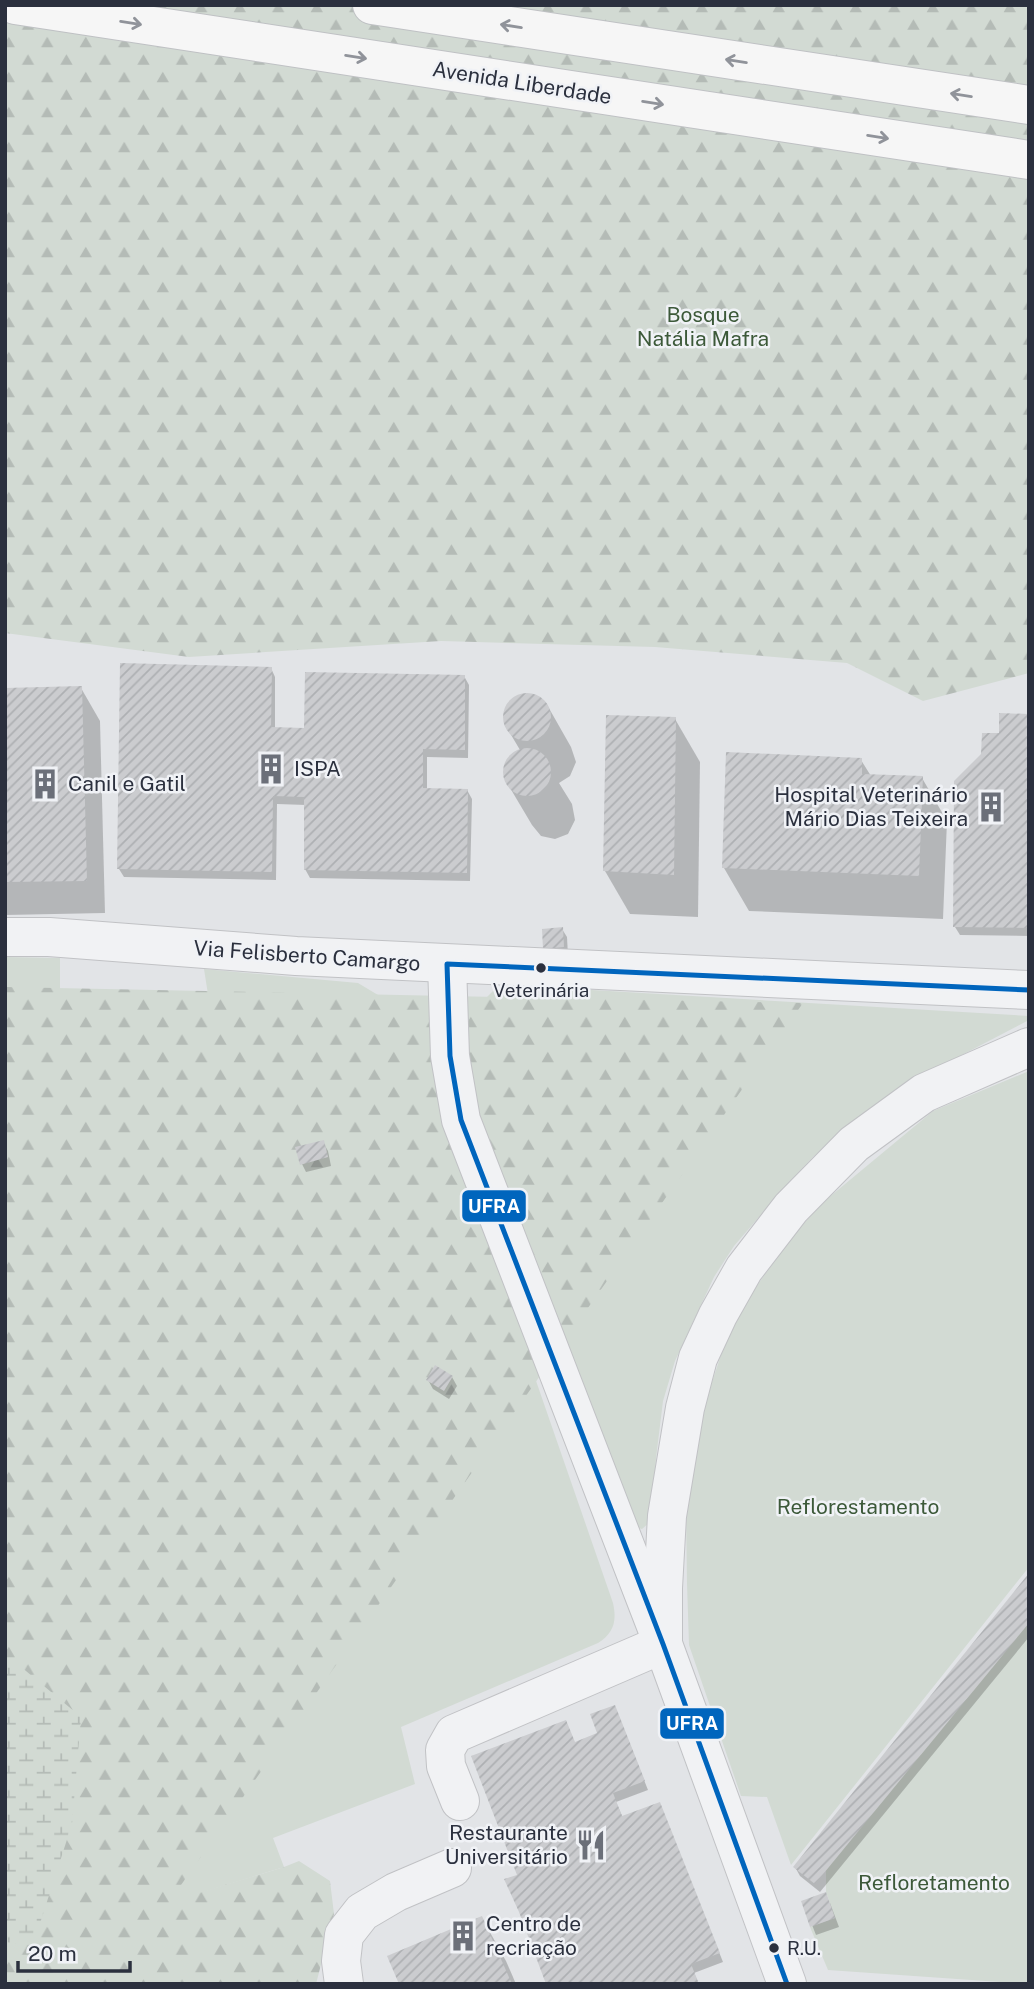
<svg xmlns="http://www.w3.org/2000/svg" width="1034" height="1989" font-family="'Public Sans',sans-serif">
	<style>
		.green { fill: #d2dad3 }
		.forest { fill: url(#forest-firs) }
		.wetland { fill: url(#wetland-marsh) }
		.shadow { fill: #0003 }
		.building { fill: url(#building-hatch) }
		.lines { fill: none; stroke-linecap: round; stroke-linejoin: round }
		.minor-casing { stroke: #c1c2c5; stroke-width: 40 }
		.major-casing { stroke: #bfc1c4; stroke-width: 40 }
		.minor { stroke: #f1f2f4; stroke-width: 38 }
		.major { stroke: #f6f6f6; stroke-width: 38 }
		.bus-1-casing { stroke: #f0f2f6; stroke-width: 10 }
		.bus-1 { stroke: #0065bd; stroke-width: 5 }
		.oneway { stroke: #90939a }
		.bus-dot { fill: #2b303e; stroke: #f0f2f6; stroke-width: 2.5 }
		.labels { text-anchor: middle; stroke-width: 5; stroke-linejoin: round; paint-order: stroke }
		.bus-label { font-size: 19px; fill: #2b303e; stroke: #f0f2f6 }
		.street-label { font-size: 21px; fill: #2b303e; stroke: #f0f2f6 }
		.park-label { font-size: 21px; fill: #3c5939; stroke: #f0f2f6 }
		.poi-label { font-size: 21px; fill: #2b303e; stroke: #f0f2f6; text-anchor: start }
		.line-badge { stroke: #f0f2f6; stroke-width: 2.5 }
		.badge-label { font-size: 19px; text-anchor: middle; font-weight: bold; fill: #fff }
	</style>
	<defs>
		<pattern id="forest-firs" width="22" height="20" patternUnits="userSpaceOnUse" patternTransform="scale(1.75)"><rect width="22" height="20" fill="#d2dad3"/><path d="M5 1l3.5 6h-7zM16 11l3.5 6h-7z" fill="#b4bbb6"/></pattern>
		<pattern id="wetland-marsh" width="20" height="14" patternUnits="userSpaceOnUse" patternTransform="scale(1.75)"><rect width="20" height="14" fill="#d2dad3"/><path d="M1 5h8M5 5V1M11 12h8M15 12V8" fill="none" stroke="#b4bbb6"/></pattern>
		<pattern id="building-hatch" width="6" height="6" patternUnits="userSpaceOnUse" patternTransform="scale(1.75)"><rect width="6" height="6" fill="#cbcccf"/><path d="M-1 1l2-2M0 6l6-6M5 7l2-2" fill="none" stroke="#aeb0b3"/></pattern>
	</defs>
	<rect width="100%" height="100%" fill="#e2e4e7"/>
	<g class="green">
		<polygon points="5,957 60,958 60,1018 5,1039"/>
		<path d="M204,969l154,14 35,21 37,71 183,528c4,18 1,30 -15,40l-197,84 14,57 -142,54 11,29 -251,78 -28,-657 227,-141z"/>
		<polygon points="506,985 1029,1016 1029,1020 937,1068 841,1133 813,1157 791,1180 734,1246 714,1277 675,1361 663,1401 656,1458 653,1513 650,1522 642,1529 638,1528 484,1129 479,1005 496,988"/>
		<polygon points="1029,1071 1029,1567 791,1865 767,1797 741,1796 689,1645 687,1583 686,1510 697,1436 710,1388 729,1331 748,1298 792,1237 821,1204 933,1111"/>
		<polygon points="1029,1614 1029,1984 828,1970 810,1927 835,1918 826,1892 826,1869"/>
	</g>
	<g class="forest">
		<polygon points="5,5 1029,5 1029,673 923,701 847,663 655,647 441,641 189,657 5,633"/>
		<polygon points="5,987 803,1003 169,1902 284,1867 299,1861 330,1881 334,1914 316,1984 5,1984"/>
	</g>
	<polygon class="wetland" points="5,1664 20,1666 81,1717 72,1824 33,1945 5,1942"/>
	<g class="shadow">
		<polygon points="271,668 275,677 275,729 306,730 464,676 469,685 468,758 427,757 427,790 467,790 472,799 470,881 310,878 305,869 306,805 277,804 276,880 124,877 119,869"/>
		<polygon points="81,688 100,721 105,913 5,915 5,689"/>
		<polygon points="525,694 532,695 546,703 571,747 576,762 570,776 559,783 572,804 575,820 568,834 555,839 541,836 532,825 506,781 505,767 507,760 520,750 507,728 505,713 511,700"/>
		<polygon points="1029,716 1029,936 960,935 955,927 1001,735"/>
		<polygon points="675,719 700,762 698,917 630,914 605,871"/>
		<polygon points="861,760 871,776 922,778 947,821 943,919 749,911 724,868"/>
		<polygon points="562,929 567,937 568,956 545,948"/>
		<polygon points="323,1142 328,1151 331,1166 306,1172 302,1164"/>
		<polygon points="452,1377 457,1386 449,1399 433,1389 428,1380"/>
		<polygon points="1029,1576 1029,1637 820,1892 800,1876 795,1867"/>
		<polygon points="615,1707 648,1790 616,1802 623,1818 660,1804 723,1962 694,1973 699,1984 519,1876 575,1744 599,1734"/>
		<polygon points="803,1902 830,1903 839,1927 816,1935"/>
		<polygon points="482,1918 506,1961 516,1984 401,1984"/>
	</g>
	<g class="building">
		<polygon points="120,663 272,667 271,727 304,728 305,672 465,675 465,750 423,749 423,788 468,789 467,873 304,870 304,797 273,796 272,872 117,869"/>
		<polygon points="82,686 87,881 5,882 5,688"/>
		<circle cx="527" cy="717" r="24"/>
		<polygon points="999,713 1029,714 1029,928 953,927 954,781 981,754 982,733 999,733"/>
		<polygon points="606,715 676,717 674,875 603,871"/>
		<circle cx="527" cy="772" r="24"/>
		<polygon points="726,752 862,758 862,774 923,776 919,876 722,868"/>
		<polygon points="563,927 564,947 543,949 542,929"/>
		<polygon points="324,1140 328,1157 300,1165 295,1147"/>
		<polygon points="435,1365 453,1376 444,1391 426,1380"/>
		<polygon points="1029,1573 1029,1623 815,1884 793,1867"/>
		<polygon points="615,1705 645,1781 613,1793 622,1816 660,1802 720,1953 691,1964 699,1984 546,1984 519,1912 504,1879 517,1875 471,1756 566,1720 575,1742 597,1733 590,1714"/>
		<polygon points="826,1892 835,1918 810,1927 801,1901"/>
		<polygon points="482,1916 512,1984 399,1984 387,1956"/>
	</g>
	<g class="lines">
		<g class="minor-casing">
			<g id="minor">
				<polyline points="5,937 49,937 296,956 1029,990"/>
				<polyline points="447,964 450,1056 461,1120 663,1644 787,1984"/>
				<polyline points="460,1801 446,1766 445,1750 454,1734 663,1644 663,1588 667,1516 685,1408 698,1358 718,1315 744,1269 791,1208 854,1144 924,1093 1029,1047"/>
				<polyline points="344,1984 341,1961 344,1935 362,1912 396,1892 452,1868"/>
			</g>
		</g>
		<g class="major-casing">
			<g id="major">
				<polyline points="15,5 1029,160"/>
				<polyline points="372,5 1029,105"/>
			</g>
		</g>
		<use href="#minor" class="minor"/>
		<use href="#major" class="major"/>
		<g class="bus-1-casing">
			<polyline id="bus-1" points="787,1984 663,1644 461,1120 450,1056 447,964 1029,990"/>
		</g>
		<use href="#bus-1" class="bus-1"/>
	</g>
	<defs><path id="oneway-shaft" d="M-6 0H5M1.5-3L5.5 0L1.5 3" fill="none" stroke-width="1.6" stroke-linecap="round" stroke-linejoin="round" transform="scale(1.75)"/></defs>
	<g class="oneway">
		<use href="#oneway-shaft" transform="translate(131 23) rotate(9)"/>
		<use href="#oneway-shaft" transform="translate(511 26) rotate(-171)"/>
		<use href="#oneway-shaft" transform="translate(356 57) rotate(9)"/>
		<use href="#oneway-shaft" transform="translate(736 61) rotate(-171)"/>
		<use href="#oneway-shaft" transform="translate(961 95) rotate(-171)"/>
		<use href="#oneway-shaft" transform="translate(653 103) rotate(9)"/>
		<use href="#oneway-shaft" transform="translate(878 137) rotate(9)"/>
	</g>
	<defs>
		<g id="building-bare" transform="scale(2.415)"><path d="M-4-6H4V6H1V3H-1V6H-4ZM-2.5-4.3h1.7v1.8h-1.7ZM.8-4.3h1.7v1.8H.8ZM-2.5-1h1.7V.8h-1.7ZM.8-1h1.7V.8H.8Z" fill="#6b6f79" stroke="#f0f2f6" stroke-width="2.5" paint-order="stroke"/></g>
		<g id="restaurant-bare" transform="scale(2.415)"><path d="M-5-6h1v4h1v-4h1v4h1v-4h1v5L-1.5 .5V6h-2V.5L-5-1ZM5-6V6H3V1.5H1.5Q1.5-4 5-6Z" fill="#6b6f79" stroke="#f0f2f6" stroke-width="2.5" paint-order="stroke"/></g>
	</defs>
	<g fill-rule="evenodd">
		<use href="#building-bare" x="271" y="769"/>
		<use href="#building-bare" x="45" y="784"/>
		<use href="#building-bare" x="991" y="807"/>
		<use href="#restaurant-bare" x="591" y="1845"/>
		<use href="#building-bare" x="463" y="1936"/>
	</g>
	<g class="bus-dot">
		<circle cx="541" cy="968" r="6"/>
		<circle cx="774" cy="1948" r="6"/>
	</g>
	<g class="labels">
		<g class="bus-label">
			<text x="541" y="997">Veterinária</text>
			<text x="787" y="1955" text-anchor="start">R.U.</text>
		</g>
		<g class="street-label">
			<text transform="translate(522 83) rotate(9)" y="7">Avenida Liberdade</text>
			<text transform="translate(307 956) rotate(4)" y="7">Via Felisberto Camargo</text>
		</g>
		<g class="park-label">
			<text x="703" y="322">Bosque<tspan x="703" dy="24">Natália Mafra</tspan></text>
			<text x="858" y="1514">Reflorestamento</text>
			<text x="934" y="1890">Refloretamento</text>
		</g>
		<g class="poi-label">
			<text x="294" y="776">ISPA</text>
			<text x="68" y="791">Canil e Gatil</text>
			<text x="968" y="802" text-anchor="end">Hospital Veterinário<tspan x="968" dy="24">Mário Dias Teixeira</tspan></text>
			<text x="568" y="1840" text-anchor="end">Restaurante<tspan x="568" dy="24">Universitário</tspan></text>
			<text x="486" y="1931">Centro de<tspan x="486" dy="24">recriação</tspan></text>
		</g>
	</g>
	<g class="line-badge">
		<rect x="461" y="1189" width="66" height="34" rx="7" fill="#0065bd"/>
		<rect x="659" y="1707" width="66" height="33" rx="7" fill="#0065bd"/>
	</g>
	<g class="badge-label">
		<text x="494" y="1213">UFRA</text>
		<text x="692" y="1730">UFRA</text>
	</g>
	<rect width="1034" height="1989" fill="none" stroke="#2b303e" stroke-width="14"/>
	<path d="M18 1961v10h112v-10" fill="none" stroke="#2b303e" stroke-width="3.5"/>
	<text x="28" y="1961" font-size="21" fill="#2b303e" stroke="#f0f2f6" stroke-width="5" paint-order="stroke">20 m</text>
</svg>
